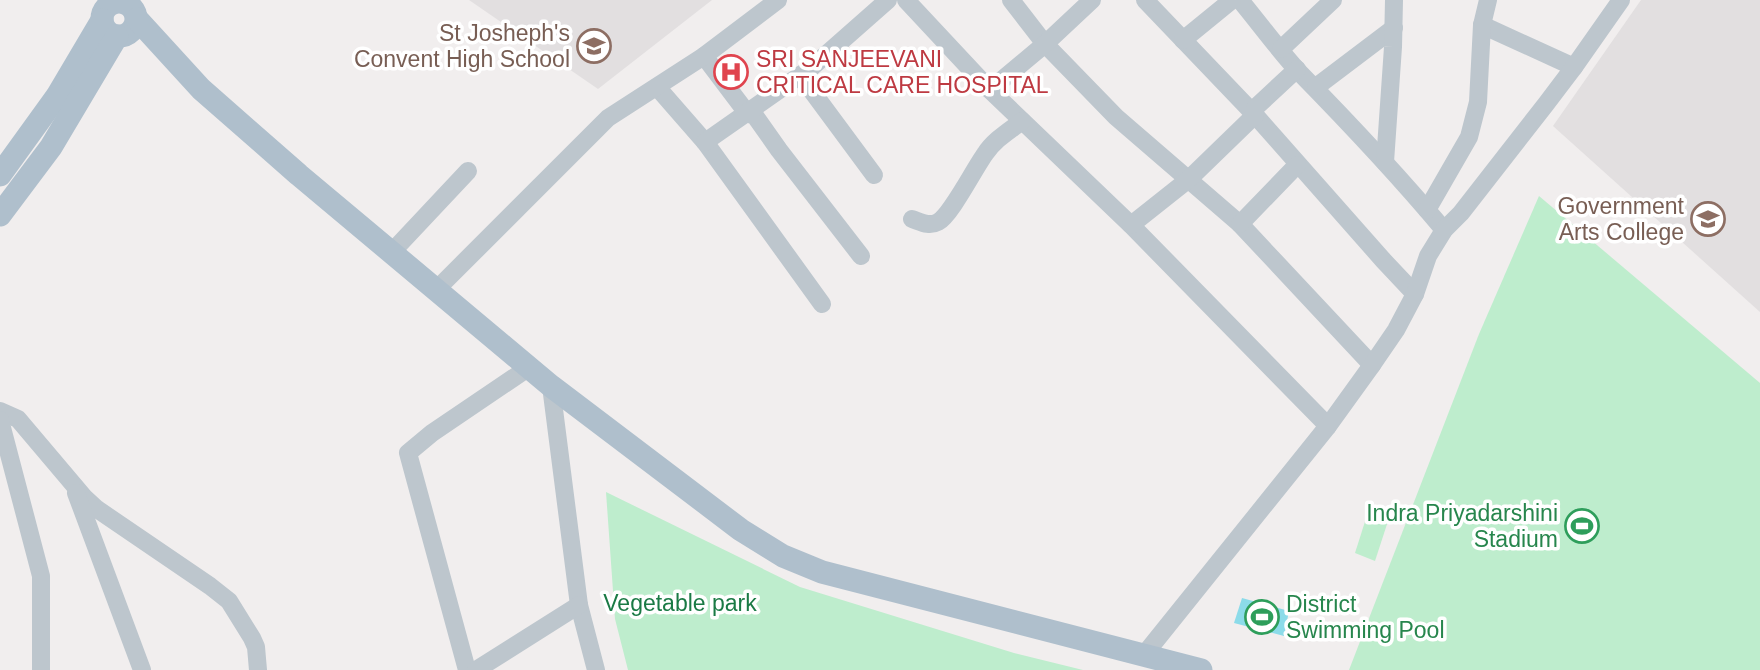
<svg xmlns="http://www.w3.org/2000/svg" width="1760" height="670" font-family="Helvetica,sans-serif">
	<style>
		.education { fill: #e2dfe0 }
		.green { fill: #beedcd }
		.water { fill: #8cdbe9 }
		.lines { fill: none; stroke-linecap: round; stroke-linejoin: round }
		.minor { stroke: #bdc6cd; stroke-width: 18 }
		.major { stroke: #afbfcc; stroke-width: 23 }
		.labels { text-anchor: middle; stroke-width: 7; stroke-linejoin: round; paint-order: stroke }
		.education-label { font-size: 23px; fill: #785e54; stroke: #fff; text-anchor: end }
		.health-label { font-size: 23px; fill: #be3a42; stroke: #fff; text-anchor: start }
		.leisure-label { font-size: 23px; fill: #27864d; stroke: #fff; text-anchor: end }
		.park-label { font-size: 23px; fill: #1a7a45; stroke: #fff }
	</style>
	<rect width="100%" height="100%" fill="#f1eeee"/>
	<g class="education">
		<polygon points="469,0 712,0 598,89"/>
		<polygon points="1641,0 1760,0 1760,312 1553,126"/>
	</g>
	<g class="green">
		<polygon points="1539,196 1760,383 1760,670 1349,670 1479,334"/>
		<polygon points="606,492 800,587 1014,653 1083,670 628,670 615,619"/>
		<polygon points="1369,509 1390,515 1375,561 1355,553"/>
	</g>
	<polygon class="water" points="1242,598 1289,611 1284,636 1234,623"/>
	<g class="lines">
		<g class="minor">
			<polyline points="906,0 990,90 1131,225 1328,426"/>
			<polyline points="1011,0 1045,44 1116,117 1240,224 1372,365"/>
			<polyline points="1145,0 1255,115 1383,260 1415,294"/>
			<path d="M1240,0c19,23 38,49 58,71 50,51 100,104 146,159"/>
			<polyline points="1482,25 1574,67"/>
			<polyline points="1183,40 1232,0"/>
			<polyline points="1281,49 1333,0"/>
			<polyline points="704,56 747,113 755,116 779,150 861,256"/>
			<polyline points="800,75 874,175"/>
			<polyline points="657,87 705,142 822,304"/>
			<polyline points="1316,87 1394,28"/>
			<polyline points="990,90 1045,44 1092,0"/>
			<polyline points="705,142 812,67 888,0"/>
			<polyline points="1385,162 1393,47 1394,0"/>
			<polyline points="1427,210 1469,137 1478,102 1482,25 1488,0"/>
			<path d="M912,219c9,3 17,8 26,3 13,-7 36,-53 47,-68 9,-14 24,-23 37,-33"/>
			<polyline points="1240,224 1297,165"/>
			<polyline points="1131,225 1189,179 1255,115 1255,108 1297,69"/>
			<polyline points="392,252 468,171"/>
			<polyline points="437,289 608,118 704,56 778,0"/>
			<polyline points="551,386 579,605 596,670"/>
			<polyline points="0,411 18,419 84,497 97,509 210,586 229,601 252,638 256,647 258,670"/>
			<polyline points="0,420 41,576 41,670"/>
			<polyline points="76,493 142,670"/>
			<polyline points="1144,655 1328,426 1372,365 1396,330 1415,294 1428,256 1444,230 1461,213 1546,104 1574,67 1621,0"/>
			<polyline points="467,670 408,453 432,433 528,368"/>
			<polyline points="476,670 579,605"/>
		</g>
		<g class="major">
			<circle cx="119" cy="19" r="17"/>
			<polyline points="137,19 201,89 299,175 551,386 741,530 783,556 822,572 1201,670"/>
			<polyline points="0,175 57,96 102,20"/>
			<polyline points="0,215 51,147 117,36"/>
		</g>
	</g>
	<defs>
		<g id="school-ring" transform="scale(1.75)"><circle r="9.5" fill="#fff" stroke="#8d6e63" stroke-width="1.5"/><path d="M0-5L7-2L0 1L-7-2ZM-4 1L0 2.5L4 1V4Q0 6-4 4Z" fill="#8d6e63"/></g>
		<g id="hospital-ring" transform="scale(1.75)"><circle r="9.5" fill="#fff" stroke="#e0444e" stroke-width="1.5"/><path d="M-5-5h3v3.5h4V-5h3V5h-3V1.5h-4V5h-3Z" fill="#e0444e"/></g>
		<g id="university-ring" transform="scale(1.75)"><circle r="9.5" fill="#fff" stroke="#8d6e63" stroke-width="1.5"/><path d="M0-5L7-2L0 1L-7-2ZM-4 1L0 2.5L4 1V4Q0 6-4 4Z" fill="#8d6e63"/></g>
		<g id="stadium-ring" transform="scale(1.75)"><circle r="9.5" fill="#fff" stroke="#2e9e5b" stroke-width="1.5"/><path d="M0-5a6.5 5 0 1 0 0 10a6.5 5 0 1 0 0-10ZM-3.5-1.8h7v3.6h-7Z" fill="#2e9e5b"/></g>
	</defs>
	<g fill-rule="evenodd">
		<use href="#school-ring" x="594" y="46"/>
		<use href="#hospital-ring" x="731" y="72"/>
		<use href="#university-ring" x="1708" y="219"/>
		<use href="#stadium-ring" x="1582" y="526"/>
		<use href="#stadium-ring" x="1262" y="617"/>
	</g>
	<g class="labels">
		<g class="education-label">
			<text x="570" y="41">St Josheph's<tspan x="570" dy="26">Convent High School</tspan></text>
			<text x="1684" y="214">Government<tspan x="1684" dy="26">Arts College</tspan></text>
		</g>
		<g class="health-label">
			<text x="756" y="67">SRI SANJEEVANI<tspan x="756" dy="26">CRITICAL CARE HOSPITAL</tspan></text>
		</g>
		<g class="leisure-label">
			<text x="1558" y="521">Indra Priyadarshini<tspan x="1558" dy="26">Stadium</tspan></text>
			<text x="1286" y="612" text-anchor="start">District<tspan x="1286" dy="26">Swimming Pool</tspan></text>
		</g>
		<g class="park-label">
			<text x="680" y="611">Vegetable park</text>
		</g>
	</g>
</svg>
